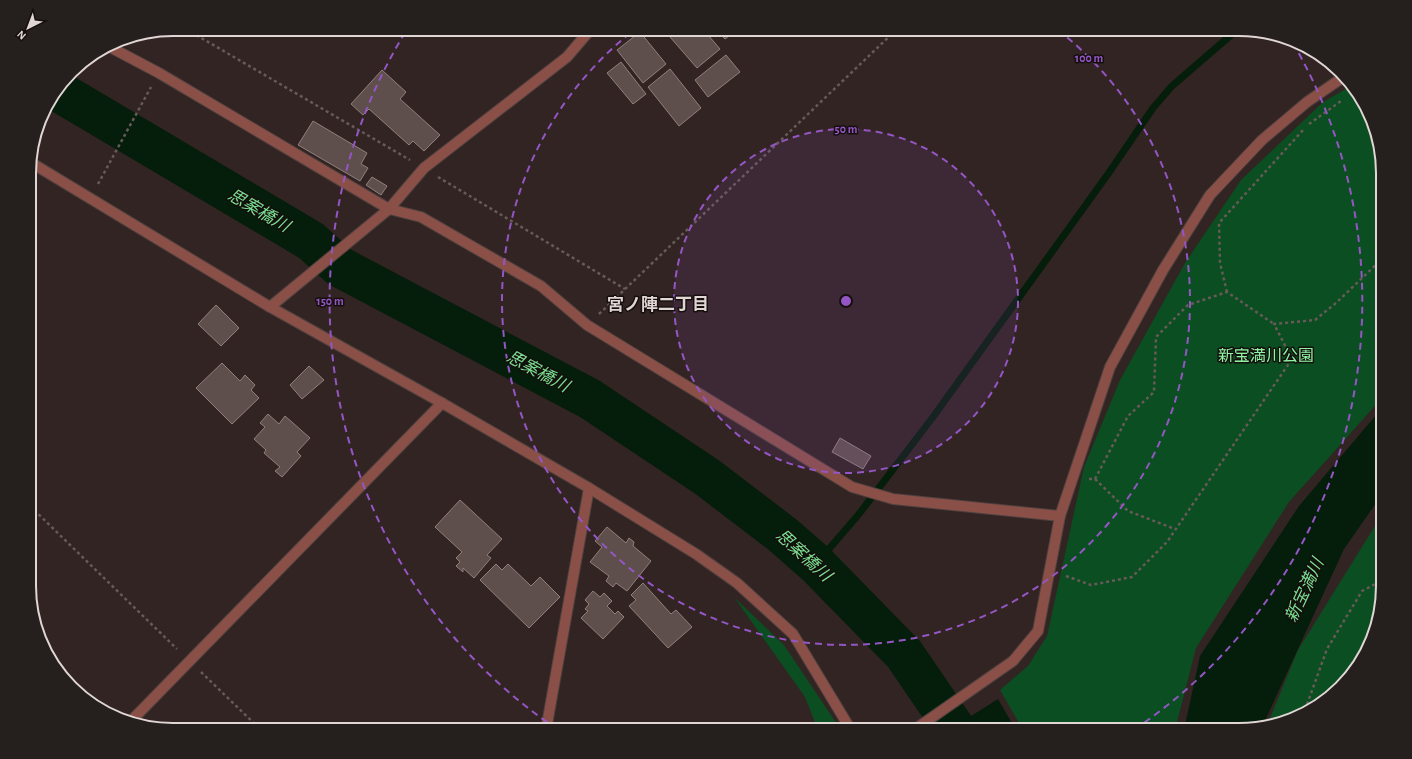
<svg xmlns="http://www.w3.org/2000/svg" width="1412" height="759" font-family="'Alegreya Sans','Noto Sans JP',sans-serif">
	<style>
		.green { fill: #0a4e21 }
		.water { fill: #051d0b }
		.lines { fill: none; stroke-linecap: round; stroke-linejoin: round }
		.stream { stroke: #051d0b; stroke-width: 7 }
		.river { stroke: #051d0b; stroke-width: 41 }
		.building { fill: #5f4f4c; stroke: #917f7c }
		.street-casing { stroke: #4e403e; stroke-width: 12 }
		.path { stroke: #675a58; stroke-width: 2.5; stroke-dasharray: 3 3; stroke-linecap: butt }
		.street { stroke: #8a5048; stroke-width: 10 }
		.ring { fill: none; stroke: #9456c4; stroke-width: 2; stroke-dasharray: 7 5 }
		.labels { text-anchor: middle; stroke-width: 3; stroke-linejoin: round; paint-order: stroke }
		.park-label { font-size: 16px; fill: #8ff5a4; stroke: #150f0e }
		.water-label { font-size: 17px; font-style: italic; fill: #7adf90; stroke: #150f0e }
		.neighbourhood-label { font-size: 17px; font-weight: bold; fill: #e0d6d4; stroke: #150f0e }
		.rim { fill: none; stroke: #e0d6d4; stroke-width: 2 }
		.centre { fill: #9456c4; stroke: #150f0e; stroke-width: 2 }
		.ring-label { font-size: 12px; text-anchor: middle; font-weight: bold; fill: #9456c4; stroke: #150f0e; stroke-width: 3; stroke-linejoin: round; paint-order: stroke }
	</style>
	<rect width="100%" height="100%" fill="#322422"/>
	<g class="green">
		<polygon points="1351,86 1359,93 1382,155 1382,398 1289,502 1196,648 1175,730 1023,730 1000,690 1028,666 1047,636 1084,467 1120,380 1185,263 1241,180 1323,102"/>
		<polygon points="1383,513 1383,586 1368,650 1319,706 1268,723 1298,650"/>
		<polygon points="734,597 784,645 841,730 818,730 805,697"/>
	</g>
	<g class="water">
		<polygon points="1382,408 1383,493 1344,549 1263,725 1248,730 1184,730 1200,656 1299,506"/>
		<polygon points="998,699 1016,730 949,730"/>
	</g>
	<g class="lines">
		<polyline class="stream" points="816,564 859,514 933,417 1108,174 1153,108 1172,86 1238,29"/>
		<polyline class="river" points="58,91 311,241 340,267 590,399 707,477 783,535 816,564 904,654 956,730"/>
	</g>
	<g class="building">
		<polygon points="680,29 703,29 720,49 697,68 670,37"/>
		<polygon points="716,29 738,29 725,39"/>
		<polygon points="640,32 666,64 643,83 617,50"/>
		<polygon points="726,55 740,72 708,97 695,80"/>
		<polygon points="621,62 646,94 633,104 607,73"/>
		<polygon points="670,69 701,108 679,126 648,87"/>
		<polygon points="382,70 406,92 400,99 440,135 424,151 413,141 409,145 369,109 363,115 351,104"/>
		<polygon points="313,121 367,153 361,164 368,168 360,181 298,145"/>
		<polygon points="372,177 387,186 381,195 366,185"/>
		<polygon points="216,305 239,328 221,346 198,324"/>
		<polygon points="222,363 240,381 245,375 255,385 251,390 259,398 232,424 196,388"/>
		<polygon points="309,366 324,380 302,399 290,385"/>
		<polygon points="268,414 279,424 285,416 310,438 297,452 301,456 282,477 275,471 280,467 264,453 266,450 254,439 265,427 260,423"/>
		<polygon points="840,438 871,456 863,469 832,452"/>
		<polygon points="460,500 502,539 487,555 491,558 474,578 463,568 463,572 456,566 460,562 456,558 462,552 435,527"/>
		<polygon points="607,527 626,543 629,538 634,542 633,546 651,561 627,591 616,583 613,587 606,581 609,576 590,562 602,547 595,541"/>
		<polygon points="496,564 502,570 508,564 531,586 540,577 560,597 529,628 480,580"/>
		<polygon points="643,583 671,614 676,610 692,627 668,648 629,606 636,600 631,595"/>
		<polygon points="593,591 600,597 604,593 612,601 607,606 615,614 618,611 624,617 603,639 581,618 588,611 585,609 589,604 585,600"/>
	</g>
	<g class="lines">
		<g class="street-casing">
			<g id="street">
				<polyline points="108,46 159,73 389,209 421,217 541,286 587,325 852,487 893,499 1060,516"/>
				<polyline points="30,162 270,307 442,403 589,488 546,730"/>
				<polyline points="270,307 389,209 424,168 567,57 591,29"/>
				<polyline points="589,488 696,554 737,583 793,634 851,730"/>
				<polyline points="132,720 442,403"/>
				<polyline points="914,730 1013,661 1038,631 1060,516 1110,367 1163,270 1210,195 1262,140 1307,102 1342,78"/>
			</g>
		</g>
		<g class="path">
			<polyline points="186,29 410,160"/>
			<polyline points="1309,124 1341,101"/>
			<polyline points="438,177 625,289"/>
			<polyline points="98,184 151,87"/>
			<polyline points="1227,292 1220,263 1219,223 1304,129"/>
			<polyline points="599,314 897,29"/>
			<polyline points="1089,479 1095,479 1128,416 1154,392 1156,337 1188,305 1227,292 1274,324"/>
			<polyline points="1095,479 1128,511 1175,529"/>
			<polyline points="30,506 177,649"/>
			<polyline points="1066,576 1091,585 1132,577 1167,542 1292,359 1274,324 1315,320 1336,303 1382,259"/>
			<polyline points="201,672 261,730"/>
			<polyline points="1305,710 1327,649 1362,591 1383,580"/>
		</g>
		<use href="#street" class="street"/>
	</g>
	<circle cx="846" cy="301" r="172" fill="#9456c4" fill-opacity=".12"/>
	<g class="ring">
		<circle cx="846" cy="301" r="172"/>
		<path d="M1058 30A344 344 0 1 1 634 30"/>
		<path d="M557 729A516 516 0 0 1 406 31M1293 43A516 516 0 0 1 1135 729"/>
	</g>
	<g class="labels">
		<g class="park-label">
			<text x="1266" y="361">新宝満川公園</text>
		</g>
		<g class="water-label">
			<text transform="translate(259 210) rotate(30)" y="6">思案橋川</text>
			<text transform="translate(538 371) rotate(28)" y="6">思案橋川</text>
			<text transform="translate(804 555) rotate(42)" y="6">思案橋川</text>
			<text transform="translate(1304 590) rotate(-65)" y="6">新宝満川</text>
		</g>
		<g class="neighbourhood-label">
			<text x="658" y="310">宮ノ陣二丁目</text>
		</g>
	</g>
	<path d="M0 0H1412V759H0ZM173 36H1239A137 137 0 0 1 1376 173V586A137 137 0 0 1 1239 723H173A137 137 0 0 1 36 586V173A137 137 0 0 1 173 36Z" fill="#251f1e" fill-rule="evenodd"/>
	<path class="rim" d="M173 36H1239A137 137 0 0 1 1376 173V586A137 137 0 0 1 1239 723H173A137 137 0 0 1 36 586V173A137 137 0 0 1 173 36Z"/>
	<circle cx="846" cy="301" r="6" class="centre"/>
	<g class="ring-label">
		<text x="1089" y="62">100 m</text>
		<text x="846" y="133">50 m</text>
		<text x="330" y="305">150 m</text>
	</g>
	<g transform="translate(28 28) rotate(222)" stroke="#150f0e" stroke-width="3" paint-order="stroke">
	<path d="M0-3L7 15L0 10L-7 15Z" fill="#e0d6d4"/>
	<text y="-6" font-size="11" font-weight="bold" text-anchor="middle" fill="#e0d6d4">N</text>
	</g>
</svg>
